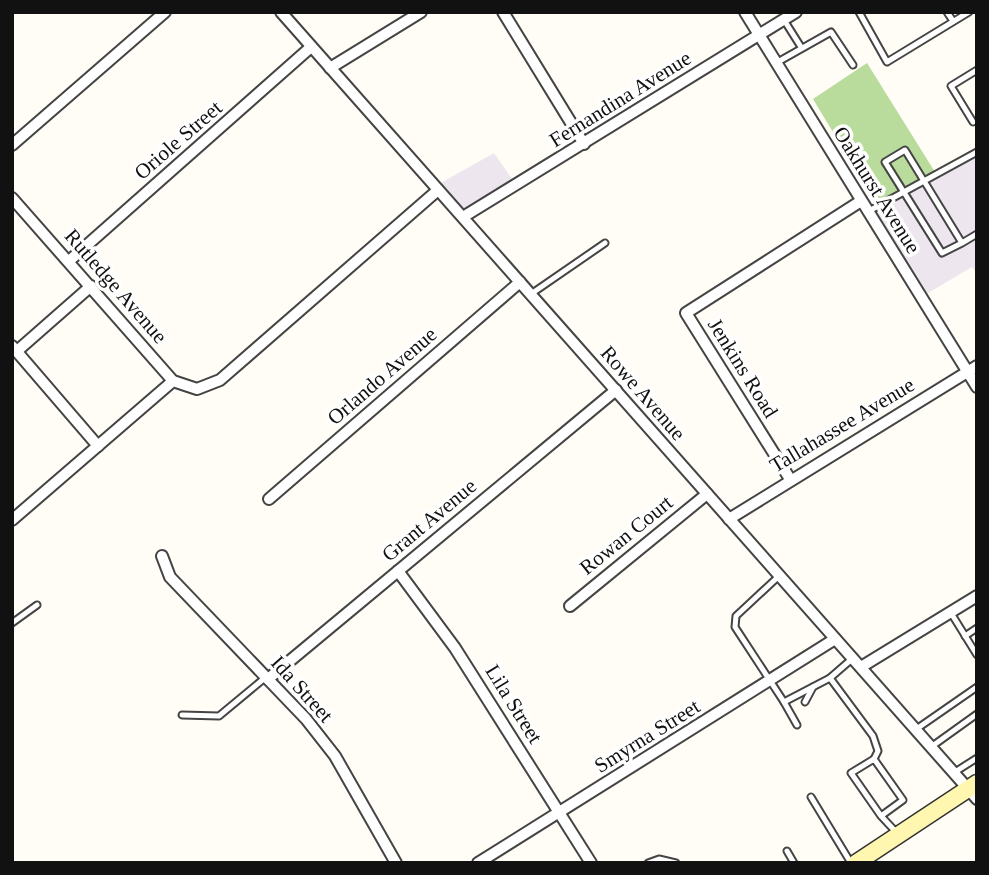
<svg xmlns="http://www.w3.org/2000/svg" width="989" height="875" font-family="Georgia,serif">
	<style>
		.industrial { fill: #eee6ef }
		.forest { fill: #b9dc9c }
		.lines { fill: none; stroke-linecap: round; stroke-linejoin: round }
		.lane-casing { stroke: #444; stroke-width: 9 }
		.street-casing { stroke: #444; stroke-width: 14 }
		.secondary-casing { stroke: #333; stroke-width: 19 }
		.lane { stroke: #fff; stroke-width: 5 }
		.street { stroke: #fff; stroke-width: 10 }
		.secondary { stroke: #fff6b0; stroke-width: 16 }
		.labels { text-anchor: middle; stroke-width: 7; stroke-linejoin: round; paint-order: stroke }
		.street-label { font-size: 21px; fill: #111; stroke: #fff }
	</style>
	<rect width="100%" height="100%" fill="#fffdf5"/>
	<g class="industrial">
		<polygon points="977,146 977,273 972,267 918,299 866,215"/>
		<polygon points="494,153 519,189 472,219 439,184"/>
	</g>
	<polygon class="forest" points="867,63 935,172 878,207 813,99"/>
	<g class="lines">
		<g class="lane-casing">
			<g id="lane">
				<polyline points="859,12 887,62 969,12"/>
				<polyline points="947,12 953,21"/>
				<polyline points="784,20 801,47"/>
				<polyline points="776,63 831,32 853,65"/>
				<polyline points="973,122 951,86 977,70"/>
				<polyline points="869,211 977,152"/>
				<polyline points="962,243 942,253 885,162 905,150 962,243 977,234"/>
				<polyline points="531,294 605,243"/>
				<polyline points="779,576 736,616 735,627 784,702 830,678"/>
				<polyline points="951,613 977,655"/>
				<polyline points="12,623 37,605"/>
				<polyline points="965,636 977,628"/>
				<polyline points="853,658 830,678 873,736 878,751 874,759"/>
				<polyline points="784,702 797,725"/>
				<polyline points="805,702 813,687"/>
				<polyline points="182,715 219,716 266,677"/>
				<polyline points="915,730 977,687"/>
				<polyline points="931,747 977,714"/>
				<polyline points="955,772 977,758"/>
				<polyline points="811,797 851,863"/>
				<polyline points="881,816 851,773 874,759 903,800 881,816 896,832"/>
				<polyline points="787,851 794,863"/>
				<polyline points="648,863 659,859 676,863"/>
			</g>
		</g>
		<g class="street-casing">
			<g id="street">
				<polyline points="281,12 977,799"/>
				<polyline points="503,12 584,144"/>
				<polyline points="745,12 977,387"/>
				<polyline points="330,68 421,12"/>
				<polyline points="12,145 165,12"/>
				<polyline points="12,198 173,381 197,389 220,380 438,190"/>
				<polyline points="463,217 796,12"/>
				<polyline points="69,261 311,47"/>
				<polyline points="12,346 98,446"/>
				<polyline points="17,351 91,286"/>
				<polyline points="790,479 686,313 861,201"/>
				<polyline points="269,499 520,282"/>
				<polyline points="729,519 977,366"/>
				<polyline points="12,520 173,381"/>
				<polyline points="162,556 170,577 306,719 335,756 396,863"/>
				<polyline points="398,571 455,648 591,863"/>
				<polyline points="570,606 707,494"/>
				<polyline points="861,667 977,596"/>
				<polyline points="268,679 616,390"/>
				<polyline points="478,863 835,639"/>
			</g>
		</g>
		<g class="secondary-casing">
			<polyline id="secondary" points="856,863 977,783"/>
		</g>
		<use href="#lane" class="lane"/>
		<use href="#street" class="street"/>
		<use href="#secondary" class="secondary"/>
	</g>
	<g class="labels">
		<g class="street-label">
			<text transform="translate(620 99) rotate(-32)" y="7">Fernandina Avenue</text>
			<text transform="translate(178 140) rotate(-41)" y="7">Oriole Street</text>
			<text transform="translate(877 190) rotate(58)" y="7">Oakhurst Avenue</text>
			<text transform="translate(116 286) rotate(49)" y="7">Rutledge Avenue</text>
			<text transform="translate(743 368) rotate(58)" y="7">Jenkins Road</text>
			<text transform="translate(382 376) rotate(-41)" y="7">Orlando Avenue</text>
			<text transform="translate(643 393) rotate(49)" y="7">Rowe Avenue</text>
			<text transform="translate(842 425) rotate(-31)" y="7">Tallahassee Avenue</text>
			<text transform="translate(429 520) rotate(-40)" y="7">Grant Avenue</text>
			<text transform="translate(626 535) rotate(-39)" y="7">Rowan Court</text>
			<text transform="translate(302 689) rotate(48)" y="7">Ida Street</text>
			<text transform="translate(514 704) rotate(58)" y="7">Lila Street</text>
			<text transform="translate(647 736) rotate(-32)" y="7">Smyrna Street</text>
		</g>
	</g>
	<rect width="989" height="875" fill="none" stroke="#111111" stroke-width="28"/>
</svg>
